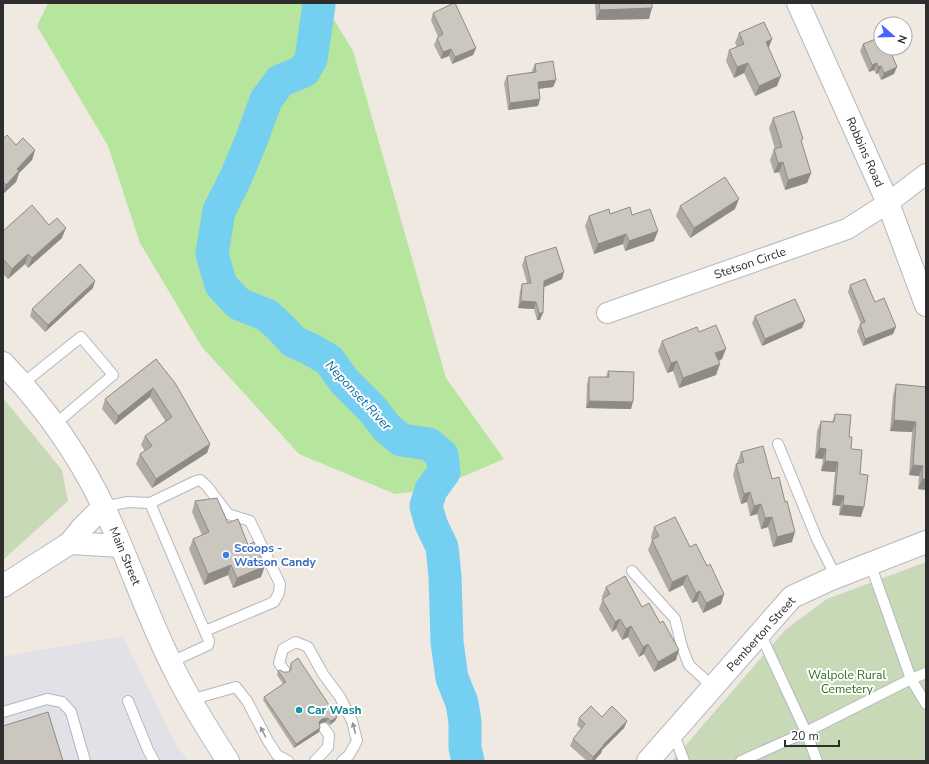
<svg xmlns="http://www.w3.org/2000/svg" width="929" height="764" font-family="'Nunito Sans',sans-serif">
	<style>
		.industrial { fill: #e3e1e8 }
		.green { fill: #b6e59e }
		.cemetery { fill: #c8d9b8 }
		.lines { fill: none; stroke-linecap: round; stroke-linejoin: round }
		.river { stroke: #75cff0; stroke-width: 33 }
		.lane-casing { stroke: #b4b7c1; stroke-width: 12 }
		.street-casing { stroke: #b4b7c1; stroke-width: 22 }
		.secondary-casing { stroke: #b4b7c1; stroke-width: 24 }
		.lane { stroke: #fff; stroke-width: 10 }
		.street { stroke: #fff; stroke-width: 20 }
		.secondary { stroke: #fff; stroke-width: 22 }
		.wall { fill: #afaba4 }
		.shaded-wall { fill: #8e8b86 }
		.building { fill: #cbc7bf; stroke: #8e8b86 }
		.oneway { fill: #969696 }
		.shop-dot { fill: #3f7fe0; stroke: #fff; stroke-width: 1.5 }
		.culture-dot { fill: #0f9aa8; stroke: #fff; stroke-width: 1.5 }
		.labels { text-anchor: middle; stroke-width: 4; stroke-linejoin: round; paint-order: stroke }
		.street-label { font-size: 12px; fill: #2e2e2e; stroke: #fff }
		.shop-label { font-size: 12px; font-weight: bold; fill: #366cbe; stroke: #fff; text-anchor: start }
		.park-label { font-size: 12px; fill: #2c6e1b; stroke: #fff }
		.culture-label { font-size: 12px; font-weight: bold; fill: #0d838f; stroke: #fff; text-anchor: start }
		.water-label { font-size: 13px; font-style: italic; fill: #0d6fa3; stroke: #fff }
	</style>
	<rect width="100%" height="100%" fill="#efe9e1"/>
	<polygon class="industrial" points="123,636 176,745 188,761 3,761 3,658 7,656"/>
	<polygon class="green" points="48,3 324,3 353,51 446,378 504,459 431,490 395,494 299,454 202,347 140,243 108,146 37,26"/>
	<g class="cemetery">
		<polygon points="3,398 62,470 68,501 3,560"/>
		<polygon points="926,562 926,761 672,761 786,629 827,599"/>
	</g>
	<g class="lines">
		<polyline class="river" points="318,3 319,5 311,59 304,71 280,81 266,100 251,141 236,177 219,211 212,254 221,285 239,304 267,315 281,328 294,342 310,349 329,360 344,381 372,409 387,428 401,440 429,444 442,455 444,472 431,490 426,506 431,524 442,547 445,576 447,642 452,678 462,703 465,722 465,748 468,761"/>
		<g class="lane-casing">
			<g id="lane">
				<polyline points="22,384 81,337 113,375 54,425"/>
				<polyline points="778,444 817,539 836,577"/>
				<polyline points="150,503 209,641 208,645 171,662"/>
				<polyline points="103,507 128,502 150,503 196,481 200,480 207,486 228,514 250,521 280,584 279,593 274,602 205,631"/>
				<polyline points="870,563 911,679 926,673"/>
				<polyline points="632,571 675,619 682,647 689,665 713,687"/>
				<polyline points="760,633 806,732 817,761"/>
				<polyline points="284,670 279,663 283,649 296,642 308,647 323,674 340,697 352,721 357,741 349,755 342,761"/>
				<polyline points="190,700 236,687 247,701 268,741 277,755 288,761"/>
				<polyline points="128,701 148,750 154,761"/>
				<polyline points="3,712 47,699 62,702 71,712 85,761"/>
				<polyline points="673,732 684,761"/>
				<polyline points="315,761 328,747 329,735 324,728"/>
				<polyline points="741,761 806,732 911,679 926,704"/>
			</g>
		</g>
		<g class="street-casing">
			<polyline id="street" points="607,313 847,229 888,203 926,174"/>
		</g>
		<g class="secondary-casing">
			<g id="secondary">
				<polyline points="798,3 888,203 926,305"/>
				<path d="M3,363c44,46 82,101 108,160 23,50 40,103 66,152 15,30 33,58 51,86"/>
				<polyline points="103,507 82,528 70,543 121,546"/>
				<polyline points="3,586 70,543"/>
				<polyline points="648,761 792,597 831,579 926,542"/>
			</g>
		</g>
		<use href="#lane" class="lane"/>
		<use href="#street" class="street"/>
		<use href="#secondary" class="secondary"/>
	</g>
	<g class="wall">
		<polygon points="595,3 652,3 649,19 596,20"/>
		<polygon points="433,13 476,48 473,55 452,64 449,56 441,59 434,45 437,38 438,37 431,20"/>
		<polygon points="739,33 772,39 768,48 777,86 755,96 744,73 734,78 726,61 729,50 737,47 735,43"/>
		<polygon points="863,44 894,74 881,80 878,73 876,74 874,70 869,72 860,51"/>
		<polygon points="535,64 556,80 553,87 539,89 540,99 538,106 508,110 504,83 507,76 532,72 532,71"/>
		<polygon points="773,118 802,144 811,173 807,183 785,190 779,172 774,173 770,160 774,149 775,149 769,128"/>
		<polygon points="3,139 16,145 35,150 32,160 19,173 16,182 3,194"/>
		<polygon points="680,206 735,209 690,238 676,216"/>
		<polygon points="610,214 632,215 654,241 625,251 623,244 594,254 585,226 589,216"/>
		<polygon points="49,225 62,238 28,268 25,264 8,279 3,274 3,231"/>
		<polygon points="525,257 562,279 544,287 540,320 537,320 534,309 518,308 520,291 522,284 527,283 522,265"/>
		<polygon points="850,285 875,302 893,334 863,346 857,331 860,324 861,324 848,292"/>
		<polygon points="93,288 45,332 30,316 32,309"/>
		<polygon points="755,316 802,328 762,346 752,323"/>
		<polygon points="662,341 722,359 719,361 716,375 679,388 673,371 667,373 658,351"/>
		<polygon points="156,359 210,444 207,453 152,488 136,464 140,454 145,451 141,445 145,436 166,422 150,397 115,425 102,409 105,399"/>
		<polygon points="608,371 631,409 586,408 587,384 589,377 606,377"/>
		<polygon points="896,384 926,387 926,490 918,489 919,476 909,475 912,432 890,431 893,395"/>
		<polygon points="835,414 849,437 851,449 860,474 861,517 839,515 840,506 832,505 835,472 821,471 823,459 815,458 817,431 821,421 832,422"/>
		<polygon points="741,452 772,479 792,542 773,547 768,527 761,529 757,514 750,516 747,502 741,504 733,475 736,464 738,464 737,463"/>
		<polygon points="195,501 228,523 261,577 233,588 228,575 204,585 189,549 193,539 202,535 192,512"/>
		<polygon points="654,527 690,547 707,566 724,594 721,604 703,613 697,601 692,603 683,585 669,592 648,550 652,540 651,537"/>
		<polygon points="606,587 642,607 676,660 654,672 644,654 639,657 628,637 622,640 616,629 612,632 599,609 603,598 602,597"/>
		<polygon points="291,663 337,717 335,721 330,725 326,722 321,723 319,724 319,732 294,748 263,700 264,697 283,684 277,675 278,671 283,672 289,672 290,671 290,667"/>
		<polygon points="602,717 627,721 624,728 602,750 601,753 594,761 587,761 570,746 573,739 581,729 577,725 579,718"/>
	</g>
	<g class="shaded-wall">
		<polygon points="652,8 649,19 596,20 600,10"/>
		<polygon points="772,39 768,50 766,42"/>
		<polygon points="476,48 473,55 452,64 455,57"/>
		<polygon points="451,49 449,56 441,59 443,52"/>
		<polygon points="748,63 744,73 734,78 737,67"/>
		<polygon points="877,63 874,70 869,72 872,65"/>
		<polygon points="881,66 878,73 876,74 878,67"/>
		<polygon points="897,67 894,74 881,80 884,73"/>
		<polygon points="781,76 777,86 755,96 759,86"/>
		<polygon points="556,80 553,87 535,89 538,82"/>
		<polygon points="540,99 538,106 508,110 510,103"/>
		<polygon points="35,150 32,160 19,173 16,182 3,194 3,192 6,185 17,169"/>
		<polygon points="783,162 779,172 774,173 778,163"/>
		<polygon points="811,173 807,183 785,190 788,180"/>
		<polygon points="739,199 735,209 690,238 694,228"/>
		<polygon points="66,228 62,238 28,268 32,258"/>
		<polygon points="658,231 654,241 625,251 629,241"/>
		<polygon points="626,234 623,244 594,254 598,244"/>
		<polygon points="28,254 25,264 8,279 12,269"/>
		<polygon points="564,272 562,279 542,288 544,281"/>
		<polygon points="95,281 93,288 45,332 48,325"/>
		<polygon points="521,301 536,302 534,309 518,308"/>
		<polygon points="539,313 543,313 540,320 537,320"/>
		<polygon points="805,321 802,328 762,346 765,339"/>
		<polygon points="896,327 893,334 863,346 865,339"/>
		<polygon points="726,349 722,359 712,363 715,353"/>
		<polygon points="677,361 673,371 667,373 671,363"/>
		<polygon points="720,364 716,375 679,388 683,378"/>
		<polygon points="153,388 150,397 115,425 118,416"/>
		<polygon points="589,401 633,402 631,409 586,408"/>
		<polygon points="894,420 916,422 912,432 890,431"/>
		<polygon points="210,444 207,453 152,488 156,479"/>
		<polygon points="819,448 826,449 823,459 815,458"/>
		<polygon points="825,461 838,462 835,472 821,471"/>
		<polygon points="913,465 923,466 919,476 909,475"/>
		<polygon points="922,479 926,479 926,490 918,489"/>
		<polygon points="750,492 747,502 741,504 744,494"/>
		<polygon points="835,495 844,496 840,506 832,505"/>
		<polygon points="761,504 757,514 750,516 754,506"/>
		<polygon points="843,505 864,507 861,517 839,515"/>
		<polygon points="772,517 768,527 761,529 765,518"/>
		<polygon points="795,532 792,542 773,547 777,537"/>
		<polygon points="231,565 228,575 204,585 208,574"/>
		<polygon points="265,566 261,577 233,588 237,578"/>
		<polygon points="687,575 683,585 669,592 672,582"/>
		<polygon points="700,591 697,601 692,603 696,593"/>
		<polygon points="724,594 721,604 703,613 706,603"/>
		<polygon points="620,619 616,629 612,632 615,622"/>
		<polygon points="631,626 628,637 622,640 626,629"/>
		<polygon points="648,644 644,654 639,657 643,647"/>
		<polygon points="679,650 676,660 654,672 658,662"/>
		<polygon points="337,717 335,721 330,725 331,721"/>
		<polygon points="328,718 326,722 321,723 318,726 319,722 322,719"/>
		<polygon points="627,721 624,728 602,750 601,753 594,761 592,761 593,757 603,745"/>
		<polygon points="320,728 319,732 294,748 296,744"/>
	</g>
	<g class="building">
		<polygon points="454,3 455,3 476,48 455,57 451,49 443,52 437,38 443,34 433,13"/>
		<polygon points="599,3 652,3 652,8 600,10"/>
		<polygon points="764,22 772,39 766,42 781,76 759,86 748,63 737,67 729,50 744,44 739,33"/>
		<polygon points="881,37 881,48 889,48 897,67 884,73 881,66 878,67 877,63 872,65 863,44"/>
		<polygon points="553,61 556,80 538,82 540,99 510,103 507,76 536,72 535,64"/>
		<polygon points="794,111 803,139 801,140 811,173 788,180 783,162 778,163 774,149 782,147 773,118"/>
		<polygon points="7,135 16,145 23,138 35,150 17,169 19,171 6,185 3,182 3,139"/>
		<polygon points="725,177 739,199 694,228 680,206"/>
		<polygon points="32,205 49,225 57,218 66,228 32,258 28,254 12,269 3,259 3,231"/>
		<polygon points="630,207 632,215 650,209 658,231 629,241 626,234 598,244 589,216 609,209 610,214"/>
		<polygon points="556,247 564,272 544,281 543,313 539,313 536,302 521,301 522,284 531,283 525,257"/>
		<polygon points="80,264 95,281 48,325 32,309"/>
		<polygon points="865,279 875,302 884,298 896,327 865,339 860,324 865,322 850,285"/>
		<polygon points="795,299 805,321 765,339 755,316"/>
		<polygon points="716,325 726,349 715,353 720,364 683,378 677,361 671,363 662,341 697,327 699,332"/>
		<polygon points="156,359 175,383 210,444 156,479 140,454 152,446 145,436 172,417 153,388 118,416 105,399"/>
		<polygon points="608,371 634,372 633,402 589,401 589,377 609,377"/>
		<polygon points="896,384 926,387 926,479 922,479 923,466 913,465 916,422 894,420"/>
		<polygon points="835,414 851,415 849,437 852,437 851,449 862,450 860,474 868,475 864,507 843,505 844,496 835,495 838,462 825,461 826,449 819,448 821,421 834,422"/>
		<polygon points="763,446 772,479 779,477 785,502 787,501 795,532 777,537 772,517 765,518 761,504 754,506 750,492 744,494 736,464 744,462 741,452"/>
		<polygon points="217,498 228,523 238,519 248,545 254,542 265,566 237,578 231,565 208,574 193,539 209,532 195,501"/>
		<polygon points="675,517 690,547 696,544 707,566 710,564 724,594 706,603 700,591 696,593 687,575 672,582 652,540 659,536 654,527"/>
		<polygon points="625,576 642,607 649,603 660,623 663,621 679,650 658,662 648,644 643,647 631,626 626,629 620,619 615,622 602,599 610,594 606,587"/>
		<polygon points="298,658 337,717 331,721 328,718 322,719 319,722 320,728 296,744 264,697 286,682 278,671 280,670 283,672 289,672 291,669 291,663"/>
		<polygon points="591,706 602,717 612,706 627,721 603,745 604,745 593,757 573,739 585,724 579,718"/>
		<polygon points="48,712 63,761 3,761 3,726"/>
	</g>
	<defs><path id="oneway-solid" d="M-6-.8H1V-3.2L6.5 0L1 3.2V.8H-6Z"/></defs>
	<g class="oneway">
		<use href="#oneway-solid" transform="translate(354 728) rotate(-104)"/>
		<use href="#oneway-solid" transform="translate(263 732) rotate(-118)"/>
	</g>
	<circle class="shop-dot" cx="226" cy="555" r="4"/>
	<circle class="culture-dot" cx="299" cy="710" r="4"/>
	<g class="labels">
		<g class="street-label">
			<text transform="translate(865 152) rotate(66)" y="4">Robbins Road</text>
			<text transform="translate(750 263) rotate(-19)" y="4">Stetson Circle</text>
			<text transform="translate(125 556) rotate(67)" y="4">Main Street</text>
			<text transform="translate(761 634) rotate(-48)" y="4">Pemberton Street</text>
		</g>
		<g class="shop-label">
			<text x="234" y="552">Scoops -<tspan x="234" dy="14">Watson Candy</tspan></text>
		</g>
		<g class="park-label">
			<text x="847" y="679">Walpole Rural<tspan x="847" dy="14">Cemetery</tspan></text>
		</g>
		<g class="culture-label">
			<text x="307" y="714">Car Wash</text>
		</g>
		<g class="water-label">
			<text transform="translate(359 395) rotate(47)" y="5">Neponset River</text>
		</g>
	</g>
	<rect width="929" height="764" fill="none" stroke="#2e2e2e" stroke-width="8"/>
	<g transform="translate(893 36) rotate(110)"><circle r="19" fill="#ffffff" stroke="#ababab"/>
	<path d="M0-3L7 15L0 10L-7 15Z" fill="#4264fb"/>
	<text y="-6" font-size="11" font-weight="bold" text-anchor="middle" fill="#2e2e2e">N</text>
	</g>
	<path d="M785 740v6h54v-6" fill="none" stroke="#2e2e2e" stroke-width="2"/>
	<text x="791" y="740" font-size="12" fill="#2e2e2e" stroke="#ffffff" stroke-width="3" paint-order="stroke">20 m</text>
</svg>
